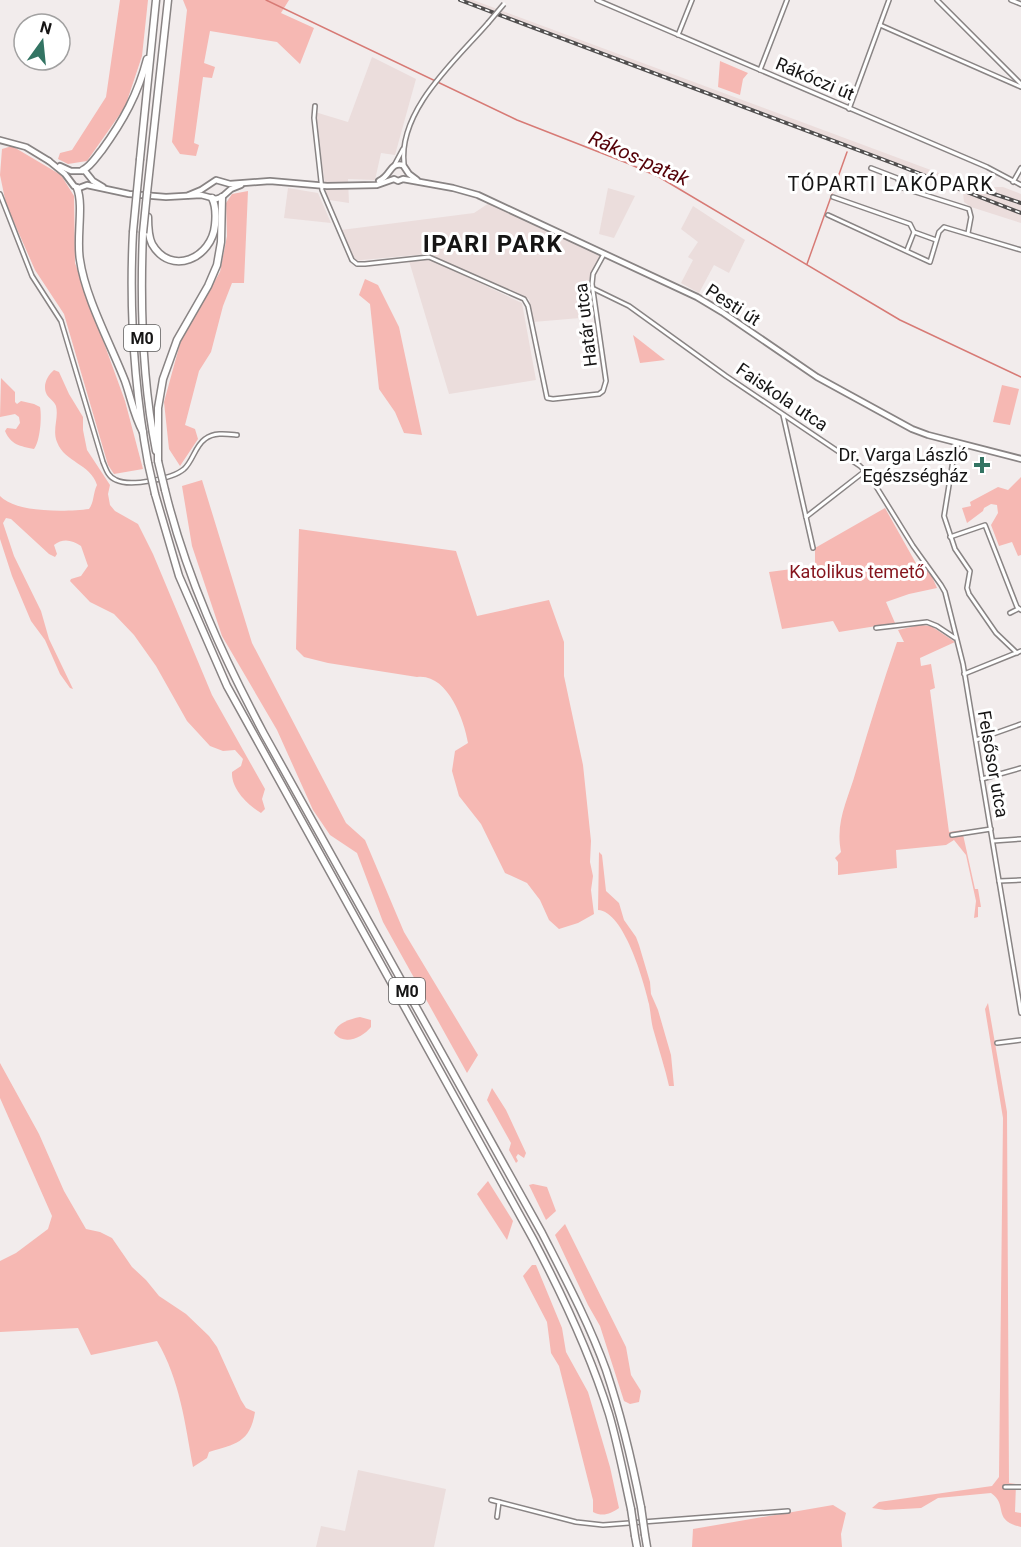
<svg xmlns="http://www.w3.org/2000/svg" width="1021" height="1547" font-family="Roboto,sans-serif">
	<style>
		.built { fill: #ebdddc }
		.green { fill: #f6b8b3 }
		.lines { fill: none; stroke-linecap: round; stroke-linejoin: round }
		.stream { stroke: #d77a75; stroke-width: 1.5 }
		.street-casing { stroke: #898484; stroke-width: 6 }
		.secondary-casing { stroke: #898484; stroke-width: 8 }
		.highway-casing { stroke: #898484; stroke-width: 9 }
		.street { stroke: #fff; stroke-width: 3 }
		.secondary { stroke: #fff; stroke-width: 4.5 }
		.highway { stroke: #fff; stroke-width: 6 }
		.rail-casing { stroke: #514f4f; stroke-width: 4 }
		.rail { stroke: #fff; stroke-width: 1.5; stroke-dasharray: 4.5; stroke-linecap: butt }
		.street-bridge-casing { stroke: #898484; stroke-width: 6; stroke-linecap: butt }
		.highway-bridge-casing { stroke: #898484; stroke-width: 9; stroke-linecap: butt }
		.street-bridge { stroke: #fff; stroke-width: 3 }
		.highway-bridge { stroke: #fff; stroke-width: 6 }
		.poi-dot { fill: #337463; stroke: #fff; stroke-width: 2 }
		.labels { text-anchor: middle; stroke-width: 6; stroke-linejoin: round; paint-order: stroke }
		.shield { fill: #fff; stroke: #5c5b5b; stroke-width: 1.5 }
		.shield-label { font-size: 16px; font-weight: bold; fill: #161515 }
		.street-label { font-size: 18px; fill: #161515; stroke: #fff }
		.poi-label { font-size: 18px; fill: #161515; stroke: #fff; text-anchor: end }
		.park-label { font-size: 18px; fill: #85141c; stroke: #fff }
		.water-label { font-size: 20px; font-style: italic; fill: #550007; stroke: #fff }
		.neighbourhood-label { font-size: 20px; letter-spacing: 1.5px; fill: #161515; stroke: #fff }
		.district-label { font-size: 24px; font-weight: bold; letter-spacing: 1.5px; fill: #161515; stroke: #fff }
	</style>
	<rect width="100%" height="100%" fill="#f2ecec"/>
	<g class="built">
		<polygon points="457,0 473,0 963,182 981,187 1003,187 1021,194 1021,223 971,207 964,202 963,193 950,188 950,186"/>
		<polygon points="372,57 416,79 395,155 381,153 375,180 348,179 349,203 329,200 326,192 315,112 348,122"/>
		<polygon points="288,188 318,193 331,223 284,218"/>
		<polygon points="608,188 635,196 614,238 599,234"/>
		<polygon points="489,203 601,254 589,280 592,317 533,322 529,299 428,254 351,261 341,230 474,213"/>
		<polygon points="693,206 745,240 729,273 714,265 699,293 681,283 693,260 688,257 698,242 681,229"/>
		<polygon points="422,259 431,260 522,303 536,380 449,394 409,261"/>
		<polygon points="358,1470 446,1489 434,1547 316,1547 321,1526 345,1531"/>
	</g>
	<g class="green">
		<polygon points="120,0 148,0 142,56 125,107 87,161 68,164 58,159 60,153 72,150 106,97"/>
		<polygon points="183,0 289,0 281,13 314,28 300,64 277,42 210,31 204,63 215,67 212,78 203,77 194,143 199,145 196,156 180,154 172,142 187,10"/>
		<polygon points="720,61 748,73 743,79 740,95 718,87"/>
		<polygon points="12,146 61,175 74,196 75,263 125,401 143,469 114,474 108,465 64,314 35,270 6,204 0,175 2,149"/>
		<polygon points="248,191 244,283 232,283 223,306 211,352 199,371 185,425 195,429 198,439 180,466 169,449 164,402 181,340 220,272 227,236 226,203 232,194"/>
		<polygon points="365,279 378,285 399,327 422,435 404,433 395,412 379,389 370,304 359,295"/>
		<polygon points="633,335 665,360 640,363"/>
		<path d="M54,370l5,2 10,22 14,23v13l4,20 23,35 -2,9 2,11 5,6 23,13 15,30 59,141 53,94 -3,10 3,10 -4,4c-13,-8 -30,-24 -29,-41l9,-6 2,-7 -8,-9 -12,1 -13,-5 -23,-25 -31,-55 -22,-31 -20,-21 -24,-12 -20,-21 1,-2 10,-3 7,-10 -7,-20c-9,-6 -18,-8 -27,-1l3,9 -2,3 -6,-3 -38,-35 -5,-1 -3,5 11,33 27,55 8,28 24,50 -3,-1 -10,-14 -15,-34 -14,-19 -19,-45 -12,-37v-43c16,17 67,16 89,13 5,-6 4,-16 8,-24 -7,-22 -32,-22 -40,-43 -5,-12 2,-24 -1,-36 -2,-5 -6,-7 -9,-11 -5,-9 0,-19 7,-25z"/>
		<path d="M1,378l14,14v10l2,2 4,-3 13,3 6,3c2,10 0,34 -6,42 -14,-3 -23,-4 -29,-18l2,-3 9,1 4,-6 -1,-6 -4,-3 -15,3z"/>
		<polygon points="1002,385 1019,389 1010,425 993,422"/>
		<polygon points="1021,477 1021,555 1018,556 1012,542 999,546 991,525 998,513 997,505 991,504 984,508 983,511 967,523 962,508 971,506 970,502 998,487 1008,490"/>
		<polygon points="202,480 252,643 346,823 365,840 404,932 478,1055 467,1073 383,922 357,853 330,835 313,810 277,730 222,636 192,546 182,486"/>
		<polygon points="885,508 922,574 929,570 937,588 909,594 886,602 895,623 839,632 833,621 782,629 769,572 815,566 815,548"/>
		<path d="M299,529l157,22 21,65 72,-16 15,42v34l19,89 8,76 -1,21 3,14 -2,14 3,24 -16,9 -19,6 -10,-9 -9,-20 -13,-17 -22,-10 -24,-49 -22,-28 -7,-25 3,-20 13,-8c-4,-24 -21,-70 -51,-66l-89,-14 -24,-6 -8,-8z"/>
		<path d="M920,625l11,1 24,16 -35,16 1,8 10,-2 4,24 -5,2 19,142 13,-2 13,59h3l3,18h-3v10l-4,1 2,-17 -10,-46 -12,-15 -8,5 -50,5 1,18 -59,7v-13l-3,-4 6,-6c-6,-31 7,-52 15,-81 13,-43 26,-86 41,-129h7l-6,-12z"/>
		<path d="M599,852l3,3 4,36 13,12 5,17 12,17 3,8 11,37 1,12 7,16 13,45 3,31h-5c-4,-18 -10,-36 -15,-54 -3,-9 -3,-18 -5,-28 -5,-22 -25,-93 -51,-94z"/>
		<path d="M988,1003l19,109 2,371 7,1 -1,28 6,1v14c-30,-7 -12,-22 -30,-34l-53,5 -17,10 -36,2 -13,-2 7,-6 113,-16 7,-9 4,-359 -18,-109z"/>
		<path d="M360,1017l11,3v7c-9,11 -27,19 -37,6 3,-10 16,-14 26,-16z"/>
		<path d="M0,1063l39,71 25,57 22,38 14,3 12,6 20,29 14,13 13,16 27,18 23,22 8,11 24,53 5,8 9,4c-5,31 -20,32 -46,40l-2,6 -14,9c-8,-44 -13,-87 -36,-126l-66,14 -13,-27 -78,4v-71l16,-8 32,-24 4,-13 -52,-118z"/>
		<polygon points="492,1088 506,1110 526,1153 524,1158 518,1154 516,1157 518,1161 516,1163 509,1150 511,1143 487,1100"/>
		<polygon points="488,1181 513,1221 507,1240 477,1194"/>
		<polygon points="533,1184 547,1187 556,1211 546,1220 529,1185"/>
		<polygon points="565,1224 626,1347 631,1375 641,1391 639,1402 630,1404 624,1401 600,1326 588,1305 555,1235"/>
		<path d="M532,1265h4l26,63 4,24 22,40 22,75 9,41c-9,6 -16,9 -26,4v-12l-34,-134 -8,-13 -4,-31 -24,-46z"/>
		<polygon points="833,1505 846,1513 841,1534 842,1547 692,1547 693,1529"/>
	</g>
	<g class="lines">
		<g class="stream">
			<polyline points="266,0 517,120 627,163 659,177 900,320 1021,377"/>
			<polyline points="807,264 847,152"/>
		</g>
		<g class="street-casing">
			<g id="street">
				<polyline points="597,0 987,167 1021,185"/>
				<polyline points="937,0 1021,84"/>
				<polyline points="1011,0 1021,4"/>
				<polyline points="880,25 1021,87"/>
				<polyline points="678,35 692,0"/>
				<polyline points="760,70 787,0"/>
				<polyline points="315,106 314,118 322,190 352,260 357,264 365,264 429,257 524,299 528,306 547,398 553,399 599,394 603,391 606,381 592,284 593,274 604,254"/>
				<polyline points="849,109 889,0"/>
				<polyline points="395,164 403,149"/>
				<path d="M404,164c-6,-54 52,-104 84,-141"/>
				<polyline points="871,168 897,178 903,188 969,209 971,217 968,233"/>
				<polyline points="1013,182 1021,168"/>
				<path d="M0,194l32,82 29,45 42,141c3,7 5,15 13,18 14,7 56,-1 68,-11 9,-8 11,-23 21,-30 9,-7 22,-5 32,-4"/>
				<polyline points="833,197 910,224 914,232 936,240"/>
				<polyline points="828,215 930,262 939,232 944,227 1021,250"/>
				<polyline points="907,250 914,232"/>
				<polyline points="592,288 629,306 726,376 860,466 869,475 913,546 941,585 945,592 963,664 1021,1013"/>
				<polyline points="783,415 813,548"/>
				<polyline points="956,442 944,516 955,549 970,571 967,588 969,594 996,633 1017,653"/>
				<polyline points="806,517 865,471"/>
				<polyline points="950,537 985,525 1017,607 1021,610"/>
				<polyline points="1010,613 1018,609"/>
				<polyline points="876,628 927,622 937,626 955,638"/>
				<polyline points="964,674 1021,651"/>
				<polyline points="976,740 1021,724"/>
				<polyline points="982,779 1021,768"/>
				<polyline points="952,835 991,829"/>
				<polyline points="993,841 1021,839"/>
				<polyline points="999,881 1021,880"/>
				<polyline points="997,1043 1021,1040"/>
				<polyline points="1005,1487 1021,1487"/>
				<polyline points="491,1500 576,1522 603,1525 788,1511"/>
				<polyline points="497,1517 499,1502"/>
			</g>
		</g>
		<g class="secondary-casing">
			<g id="secondary">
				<polyline points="0,140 26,147 49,161"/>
				<polyline points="49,161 65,174 74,186 79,188 87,185 129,194 166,197 201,195 216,199 222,197 231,189 241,185"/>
				<polyline points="60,166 71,171 85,171 93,181 103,187"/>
				<path d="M379,181c13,-6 10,-19 24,-16l6,9 8,6"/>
				<polyline points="189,195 201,190 216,180 230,184 270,181 327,186 377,185 394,179 398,181 403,179 453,188 478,195 697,297 722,312 817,377 912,429 928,435 1021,459"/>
			</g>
		</g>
		<g class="highway-casing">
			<g id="highway">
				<polyline points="140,159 156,0"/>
				<path d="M83,170c8,-4 13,-13 19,-20 21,-29 36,-56 45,-91"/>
				<path d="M77,188c7,17 -1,51 3,72 5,37 31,85 45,121 6,17 9,35 18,51"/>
				<polyline points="147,193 168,0"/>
				<path d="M148,217c0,9 0,19 4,27 19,33 60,14 63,-19 1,-9 1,-19 -3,-27"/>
				<path d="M133,232c-4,78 1,154 15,231"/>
				<path d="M143,233c-3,73 -1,146 13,218"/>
				<polyline points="158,461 158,408 163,379 177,340 208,286 217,265 221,242 222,197"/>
				<path d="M165,490c21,86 57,165 99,244l278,499c23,45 47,90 64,137 15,45 26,91 35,137"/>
				<path d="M155,494l24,82 48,110 306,553c30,57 57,114 76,175 9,31 15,63 22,95"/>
				<polyline points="645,1535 647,1547"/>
				<polyline points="635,1536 637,1547"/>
			</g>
		</g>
		<use href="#street" class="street"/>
		<use href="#secondary" class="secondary"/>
		<use href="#highway" class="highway"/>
		<g class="rail-casing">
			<g id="rail">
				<polyline points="460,0 895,164 1021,213"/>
				<polyline points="988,192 1021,203"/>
			</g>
		</g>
		<use href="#rail" class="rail"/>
		<g class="street-bridge-casing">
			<polyline id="street-bridge" points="488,23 504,4"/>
		</g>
		<g class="highway-bridge-casing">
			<g id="highway-bridge">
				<polyline points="133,232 140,159"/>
				<polyline points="143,233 147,193"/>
				<polyline points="158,461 165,490"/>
				<polyline points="148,463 155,494"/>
				<polyline points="641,1507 645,1535"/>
				<polyline points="631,1509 635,1536"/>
			</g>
		</g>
		<use href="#street-bridge" class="street-bridge"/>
		<use href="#highway-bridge" class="highway-bridge"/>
	</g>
	<path class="poi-dot" d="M979 456h6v6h6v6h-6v6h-6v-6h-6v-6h6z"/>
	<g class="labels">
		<g class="shield">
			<rect x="124" y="325" width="36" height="26" rx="4.5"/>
			<rect x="389" y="978" width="36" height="26" rx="4.5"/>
		</g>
		<g class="shield-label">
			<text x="142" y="344">M0</text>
			<text x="407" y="997">M0</text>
		</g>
		<g class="street-label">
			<text transform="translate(815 79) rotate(23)" y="6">Rákóczi út</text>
			<text transform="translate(733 305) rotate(33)" y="6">Pesti út</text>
			<text transform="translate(586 325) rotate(-97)" y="6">Határ utca</text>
			<text transform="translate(782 397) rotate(34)" y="6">Faiskola utca</text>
			<text transform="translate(993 764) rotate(80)" y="6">Felsősor utca</text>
		</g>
		<g class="poi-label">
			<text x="968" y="461">Dr. Varga László<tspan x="968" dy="21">Egészségház</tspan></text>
		</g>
		<g class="park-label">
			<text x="857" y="578">Katolikus temető</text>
		</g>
		<g class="water-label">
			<text transform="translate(639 158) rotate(24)" y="7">Rákos-patak</text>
		</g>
		<g class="neighbourhood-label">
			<text x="891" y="191">TÓPARTI LAKÓPARK</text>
		</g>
		<g class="district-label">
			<text x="493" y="252">IPARI PARK</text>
		</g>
	</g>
	<g transform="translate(42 42) rotate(15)"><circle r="28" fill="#ffffff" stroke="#a2a1a1" stroke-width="1.5"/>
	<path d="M0-4.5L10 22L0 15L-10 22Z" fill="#337463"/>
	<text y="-9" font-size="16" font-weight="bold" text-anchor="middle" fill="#161515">N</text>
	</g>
</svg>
